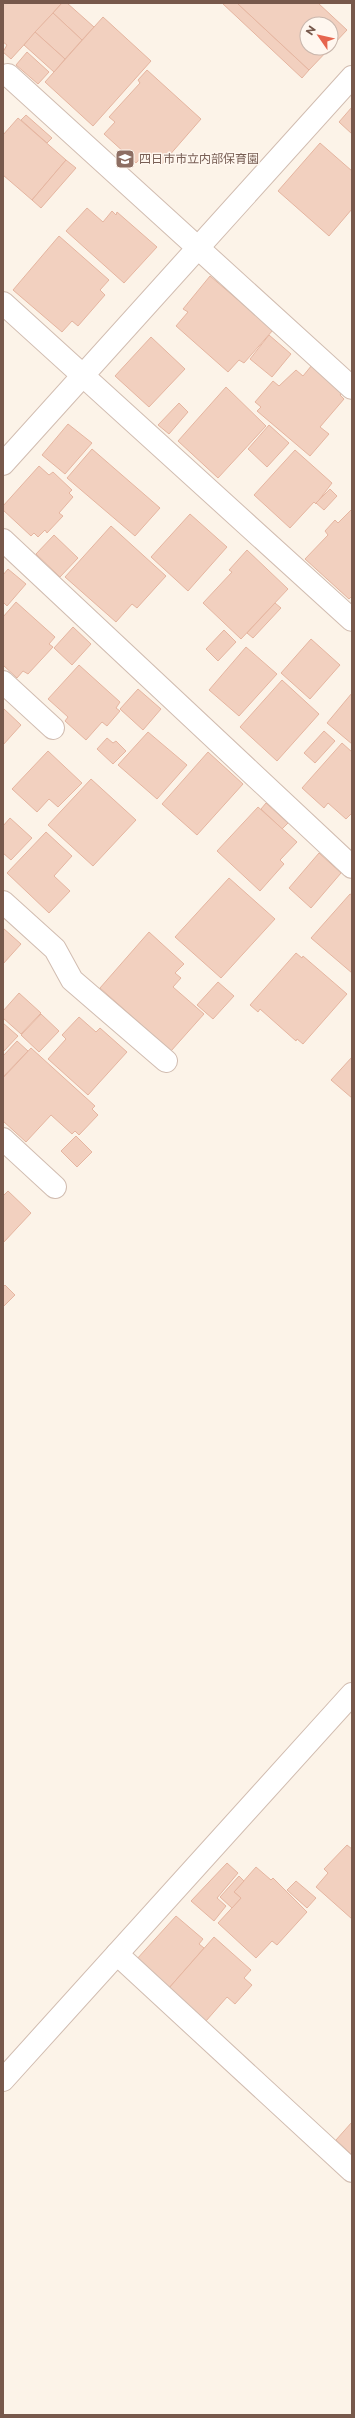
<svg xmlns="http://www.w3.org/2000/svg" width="355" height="2418" font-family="Montserrat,'Noto Sans JP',sans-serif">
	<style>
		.building { fill: #f2d0bf; stroke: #e5b5a0 }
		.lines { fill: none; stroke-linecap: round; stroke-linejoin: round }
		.street-casing { stroke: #d1bcb0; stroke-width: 24 }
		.street { stroke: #fff; stroke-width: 22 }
		.labels { text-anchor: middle; stroke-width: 3; stroke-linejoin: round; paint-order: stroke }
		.education-label { font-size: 12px; fill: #785e54; stroke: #fff7ef; text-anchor: start }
	</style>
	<rect width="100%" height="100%" fill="#fcf3e8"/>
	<g class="building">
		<polygon points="3,3 62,3 11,59 3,52 7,45 3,42"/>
		<polygon points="62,3 67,3 94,27 82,40 53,13"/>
		<polygon points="222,3 237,3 309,70 302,78"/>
		<polygon points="237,3 318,3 347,30 331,47 331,24 307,24 307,48 330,48 309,70"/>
		<polygon points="53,13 82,40 65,59 35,32"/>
		<polygon points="103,17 151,61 93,126 45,82"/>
		<polygon points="35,32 65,59 54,72 24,45"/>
		<polygon points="27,52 49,72 38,84 16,65"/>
		<polygon points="147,70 201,119 161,165 146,152 136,163 104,134 115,122 109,117 140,83 138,80"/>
		<polygon points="352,107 352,134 339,122"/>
		<polygon points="26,115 52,138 47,143 21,120"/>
		<polygon points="18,118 66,160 32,200 3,175 3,135"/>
		<polygon points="320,143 352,171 352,209 329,236 278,191"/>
		<polygon points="66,160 76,168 41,208 32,200"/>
		<polygon points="87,208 103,222 112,211 116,215 117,212 157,247 124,283 66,231"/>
		<polygon points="59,236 109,280 100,290 105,295 78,326 72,321 62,332 13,290"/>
		<polygon points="210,276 273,330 244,363 239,360 228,372 176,326 188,312 183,309"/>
		<polygon points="269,335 291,354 272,377 250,359"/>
		<polygon points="151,337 185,369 149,407 115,376"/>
		<polygon points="312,365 343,391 340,395 344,399 320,427 329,434 310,456 257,411 261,407 255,402 273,381 279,386 296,370 303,376"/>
		<polygon points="226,387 266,426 218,478 178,441"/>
		<polygon points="179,403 188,412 169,434 158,425"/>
		<polygon points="68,424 92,443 65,474 42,455"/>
		<polygon points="269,425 289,443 267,467 248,449"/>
		<polygon points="92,449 160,508 135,536 67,478"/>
		<polygon points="295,450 332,483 316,504 314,502 290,528 254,495"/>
		<polygon points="39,466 49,475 53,472 72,490 69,493 73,497 59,513 63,516 47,533 45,530 38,537 34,533 31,536 3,510 3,506"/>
		<polygon points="330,489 337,496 324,510 316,503"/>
		<polygon points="352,509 352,596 349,599 305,559 328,535 325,531 335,520 338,523"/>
		<polygon points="190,514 227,547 188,591 151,557"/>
		<polygon points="111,526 166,576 137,608 132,604 116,622 65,577"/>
		<polygon points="54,535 78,558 60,577 36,554"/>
		<polygon points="247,550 288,589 241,639 203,603 232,572 229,570"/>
		<polygon points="8,569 26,584 7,606 3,602 3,575"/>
		<polygon points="16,602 55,637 49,644 53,647 28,674 23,671 17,678 3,665 3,617"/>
		<polygon points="275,603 281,608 253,638 247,633"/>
		<polygon points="73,627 91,644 72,665 54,648"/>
		<polygon points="224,630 236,642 218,661 206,649"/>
		<polygon points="311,639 340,665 310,699 281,673"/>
		<polygon points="246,647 277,674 239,716 209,690"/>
		<polygon points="79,665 120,702 116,708 120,711 107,726 102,722 86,740 65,721 68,717 48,699"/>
		<polygon points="282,680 319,714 277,761 240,727"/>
		<polygon points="138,689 161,709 143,730 120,709"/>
		<polygon points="352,693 352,744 327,723"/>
		<polygon points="3,708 21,725 3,745"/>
		<polygon points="324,731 335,741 315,763 304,753"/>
		<polygon points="148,732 187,765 157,799 118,765"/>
		<polygon points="107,738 113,743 116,741 126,751 113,764 97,749"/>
		<polygon points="342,743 352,752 352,815 351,814 346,819 328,803 324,808 302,788"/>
		<polygon points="48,751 82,783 58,807 49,799 37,812 12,789"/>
		<polygon points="208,752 243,784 197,835 162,804"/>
		<polygon points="91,779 136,820 93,866 48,825"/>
		<polygon points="266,803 288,823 282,829 261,809"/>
		<polygon points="258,807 297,842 280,860 284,864 260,891 217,851"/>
		<polygon points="10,818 32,838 11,860 3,853 3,826"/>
		<polygon points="46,832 72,856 54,876 70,891 49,913 7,873"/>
		<polygon points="319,853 341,873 311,908 289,888"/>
		<polygon points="229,878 275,919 221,978 175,937"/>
		<polygon points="350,894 352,895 352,973 311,938"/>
		<polygon points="3,928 21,944 3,964"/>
		<polygon points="149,932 184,964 175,973 181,978 173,987 204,1014 171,1051 100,988"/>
		<polygon points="296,953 302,958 303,956 347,994 303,1044 297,1039 296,1041 260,1009 258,1012 250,1005"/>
		<polygon points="218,982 234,996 213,1019 197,1005"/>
		<polygon points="19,993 41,1013 21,1034 3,1018 3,1011"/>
		<polygon points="41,1014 59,1031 39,1052 21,1035"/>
		<polygon points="79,1017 96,1032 100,1028 127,1052 88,1095 48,1059 66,1039 62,1035"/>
		<polygon points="3,1023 18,1036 3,1052"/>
		<polygon points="17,1041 28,1051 3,1077 3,1056"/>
		<polygon points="31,1048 95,1106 92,1109 98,1115 79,1135 75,1131 72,1134 51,1115 26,1142 3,1121 3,1078"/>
		<polygon points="352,1057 352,1098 331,1080"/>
		<polygon points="76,1136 92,1152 77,1167 61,1151"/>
		<polygon points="8,1191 31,1213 3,1243 3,1196"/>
		<polygon points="5,1285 15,1295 3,1307 3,1287"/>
		<polygon points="347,1845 352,1849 352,1919 316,1887 328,1873 324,1869"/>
		<polygon points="227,1863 238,1873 217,1898 226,1906 214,1921 191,1901"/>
		<polygon points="256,1867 271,1880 273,1878 307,1912 277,1945 272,1941 256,1958 218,1923 241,1898 234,1892"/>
		<polygon points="239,1876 244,1881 234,1892 241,1898 232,1908 220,1897"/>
		<polygon points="296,1881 316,1898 307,1908 287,1890"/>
		<polygon points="176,1916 203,1939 199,1944 204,1948 169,1988 136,1960"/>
		<polygon points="214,1937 251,1970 244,1978 252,1985 235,2004 227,1997 206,2021 169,1988"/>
		<polygon points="352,2122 352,2155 336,2140"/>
	</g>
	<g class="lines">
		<g class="street-casing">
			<g id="street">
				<polyline points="8,75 352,388"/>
				<polyline points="3,303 352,620"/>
				<polyline points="3,464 352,77"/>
				<polyline points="3,540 352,867"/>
				<polyline points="3,682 53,728"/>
				<polyline points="3,902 55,949 72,980 166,1061"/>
				<polyline points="3,1139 55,1187"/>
				<polyline points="117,1954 352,2171"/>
				<polyline points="3,2080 352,1694"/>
			</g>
		</g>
		<use href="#street" class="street"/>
	</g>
	<defs>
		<g id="school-square" transform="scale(1)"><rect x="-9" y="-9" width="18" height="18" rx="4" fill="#8d6e63" stroke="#fff7ef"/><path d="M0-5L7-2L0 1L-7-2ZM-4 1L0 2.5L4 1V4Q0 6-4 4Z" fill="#fff"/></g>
	</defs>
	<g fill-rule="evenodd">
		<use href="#school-square" x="125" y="159"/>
	</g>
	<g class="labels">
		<g class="education-label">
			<text x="139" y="163">四日市市立内部保育園</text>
		</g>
	</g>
	<rect width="355" height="2418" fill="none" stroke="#77584b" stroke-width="8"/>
	<g transform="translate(319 36) rotate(304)"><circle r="19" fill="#fff7ef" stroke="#c9b7ad"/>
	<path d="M0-3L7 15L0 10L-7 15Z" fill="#e6654e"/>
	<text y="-6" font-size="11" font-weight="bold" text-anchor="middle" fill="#77584b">N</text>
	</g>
</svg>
